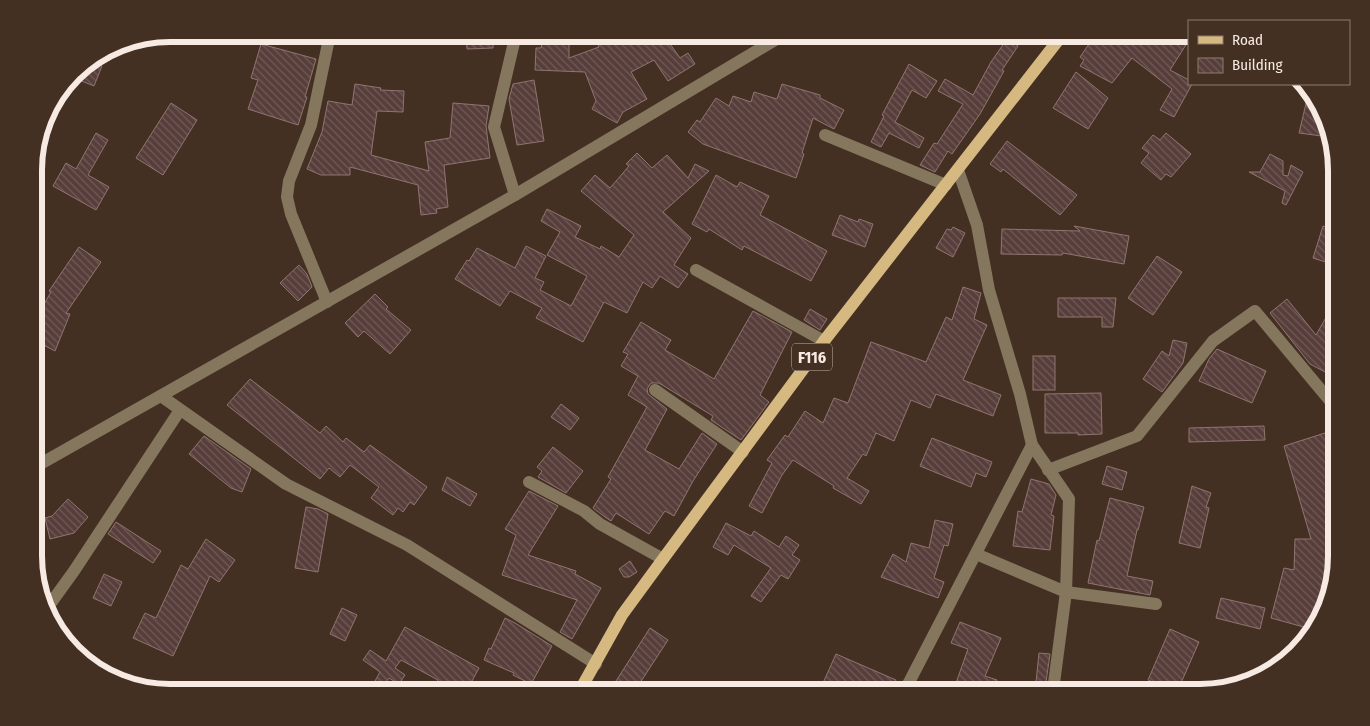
<svg xmlns="http://www.w3.org/2000/svg" width="1370" height="726" font-family="'Fira Sans Condensed',sans-serif">
	<style>
		.building { fill: url(#building-back-hatch); stroke: #917471 }
		.lines { fill: none; stroke-linecap: round; stroke-linejoin: round }
		.minor { stroke: #85775d; stroke-width: 12 }
		.major { stroke: #d5b981; stroke-width: 12 }
		.labels { text-anchor: middle; stroke-width: 4.5; stroke-linejoin: round; paint-order: stroke }
		.shield { fill: #443023; stroke: #c1b2a9; stroke-width: 1 }
		.shield-label { font-size: 16px; font-weight: bold; fill: #f7eae2 }
		.rim { fill: none; stroke: #f7eae2; stroke-width: 6 }
	</style>
	<defs>
		<pattern id="building-back-hatch" width="6" height="6" patternUnits="userSpaceOnUse" patternTransform="scale(1.25)"><rect width="6" height="6" fill="#573e3b"/><path d="M-1 5l2 2M0 0l6 6M5-1l2 2" fill="none" stroke="#705a57"/></pattern>
	</defs>
	<rect width="100%" height="100%" fill="#443023"/>
	<g class="building">
		<polygon points="466,34 493,34 493,48 467,49"/>
		<polygon points="593,34 663,34 680,58 688,53 695,64 668,81 654,60 631,72 647,99 623,112 617,123 592,109 596,101 585,72 535,70 536,48 541,48 542,43 548,44 548,38 569,39 569,58 599,47"/>
		<polygon points="1096,34 1189,34 1189,40 1170,70 1189,80 1189,84 1192,84 1174,117 1160,110 1172,89 1132,58 1112,83 1080,66 1084,60 1080,57"/>
		<polygon points="1007,39 1018,46 1002,70 1004,71 980,114 952,154 948,151 935,172 920,165 934,143 937,144 963,104 938,91 945,79 973,95 991,62"/>
		<polygon points="261,44 316,59 305,97 307,97 298,125 248,109 258,80 251,78"/>
		<polygon points="90,62 102,66 94,86 79,80 85,65"/>
		<polygon points="909,64 937,81 926,98 912,90 895,122 924,138 919,148 889,133 881,147 871,142 884,116 882,115"/>
		<polygon points="1076,72 1108,98 1088,129 1053,108"/>
		<polygon points="534,80 544,141 517,145 509,99 513,84"/>
		<polygon points="355,84 381,88 380,90 404,91 403,112 377,111 371,155 429,171 425,142 450,138 453,103 489,106 486,126 490,158 444,165 448,207 436,209 437,213 421,215 418,185 350,167 350,175 321,175 307,169 322,132 328,101 352,105"/>
		<polygon points="782,84 820,95 820,98 844,110 834,129 813,118 802,153 804,154 796,178 703,144 688,132 697,120 700,122 716,98 729,106 733,96 751,102 754,92 777,99"/>
		<polygon points="1309,91 1313,94 1329,137 1299,133"/>
		<polygon points="171,103 197,120 163,175 136,158"/>
		<polygon points="96,133 108,140 88,175 109,187 96,210 53,186 66,163 76,169"/>
		<polygon points="1166,133 1191,154 1171,177 1166,174 1161,180 1141,163 1149,153 1142,148 1153,135 1160,140"/>
		<polygon points="1007,141 1077,195 1060,215 1003,169 1001,172 990,164"/>
		<polygon points="637,153 652,168 667,155 688,178 695,164 709,171 663,212 691,238 674,265 688,274 678,288 660,276 652,288 643,282 627,313 604,302 583,342 536,318 542,308 510,291 500,306 455,279 467,260 469,261 477,248 515,268 526,246 546,256 535,278 544,282 540,290 571,306 587,276 547,255 560,232 541,221 547,209 581,226 575,237 600,249 601,246 619,257 634,235 581,191 595,175 610,188 629,166 626,164"/>
		<polygon points="1270,154 1283,161 1283,175 1288,176 1291,165 1303,172 1286,205 1282,203 1285,191 1249,172 1260,172"/>
		<polygon points="716,175 737,187 740,182 769,196 760,215 827,251 811,281 744,246 742,250 709,229 707,232 692,224"/>
		<polygon points="840,215 858,222 859,219 873,224 865,247 832,235"/>
		<polygon points="1074,226 1129,236 1124,264 1063,253 1062,255 1001,254 1002,229 1080,231"/>
		<polygon points="1323,226 1335,230 1335,265 1313,258"/>
		<polygon points="953,227 965,233 953,257 936,248 947,229 951,230"/>
		<polygon points="79,247 101,262 66,313 70,314 55,351 34,340 34,311 39,313 51,292 49,291"/>
		<polygon points="1157,256 1182,272 1153,315 1128,298"/>
		<polygon points="299,265 307,274 312,287 298,301 280,283"/>
		<polygon points="963,287 981,293 974,319 987,325 963,380 1001,395 993,416 936,394 930,408 911,400 894,441 876,433 866,456 863,454 847,478 869,491 861,504 833,488 834,486 793,460 782,475 762,513 749,506 772,463 767,460 785,435 788,437 805,411 823,423 834,398 848,403 871,342 926,362 946,317 952,320"/>
		<polygon points="375,294 388,307 386,309 411,330 390,354 364,331 358,337 345,323"/>
		<polygon points="1058,298 1116,298 1113,327 1102,327 1102,317 1058,317"/>
		<polygon points="1287,299 1316,335 1336,300 1336,357 1327,373 1310,364 1270,313"/>
		<polygon points="810,309 827,319 820,330 804,320"/>
		<polygon points="753,311 792,332 760,395 769,402 741,440 711,420 713,416 659,383 651,383 647,389 648,394 667,409 645,450 679,469 702,433 717,444 693,481 674,516 665,511 649,534 616,513 611,521 605,517 593,508 611,479 608,477 647,407 628,395 638,376 621,366 628,354 623,352 641,322 671,340 665,350 714,379"/>
		<polygon points="1173,340 1187,343 1183,363 1162,392 1143,379 1162,351 1169,356"/>
		<polygon points="1217,349 1266,371 1252,403 1199,381 1209,359"/>
		<rect x="1033" y="356" width="22" height="34"/>
		<polygon points="250,379 320,433 326,426 343,442 346,438 364,452 370,445 427,487 414,505 410,502 403,512 398,508 393,515 371,498 379,487 350,465 340,477 329,468 320,479 227,405"/>
		<polygon points="1101,393 1102,434 1078,435 1078,433 1045,433 1045,394"/>
		<polygon points="561,404 579,418 570,430 551,417"/>
		<polygon points="1264,426 1265,440 1189,442 1189,428"/>
		<polygon points="1325,433 1336,469 1336,527 1333,528 1332,570 1320,618 1311,629 1271,618 1284,568 1294,570 1295,539 1311,539 1284,446"/>
		<polygon points="204,436 251,469 242,492 231,488 189,454"/>
		<polygon points="932,438 992,462 986,477 976,473 971,487 920,466"/>
		<polygon points="553,447 583,471 566,493 538,477 542,471 537,467"/>
		<polygon points="1107,466 1127,472 1122,490 1102,484"/>
		<polygon points="447,477 477,494 470,506 442,490"/>
		<polygon points="1031,479 1049,484 1056,495 1051,515 1054,516 1050,550 1013,546 1018,511 1022,512"/>
		<polygon points="1192,486 1211,493 1206,507 1209,508 1200,548 1179,543"/>
		<polygon points="529,491 558,506 528,555 576,571 575,574 601,588 572,639 560,632 577,600 502,575 516,535 505,529"/>
		<polygon points="1110,498 1144,507 1138,530 1137,530 1127,576 1153,581 1150,595 1088,583 1097,540 1099,541"/>
		<polygon points="68,499 88,517 74,533 50,539 45,518 52,516"/>
		<polygon points="306,507 318,509 328,514 318,572 295,568"/>
		<polygon points="935,520 953,524 948,546 944,545 934,578 944,582 938,598 881,577 893,554 906,562 911,543 929,548"/>
		<polygon points="116,522 161,551 153,563 108,534"/>
		<polygon points="726,523 751,536 754,531 779,547 786,536 799,545 792,555 800,560 788,579 781,575 761,602 751,596 771,568 734,545 728,555 713,547"/>
		<polygon points="206,539 235,560 219,582 210,576 173,656 133,638 145,613 156,618 181,565 188,569"/>
		<polygon points="630,561 637,572 629,577 624,577 619,569"/>
		<polygon points="104,574 122,582 111,606 93,598"/>
		<polygon points="1221,598 1265,608 1260,629 1216,618"/>
		<polygon points="342,608 357,615 345,641 330,634"/>
		<polygon points="505,618 515,623 552,646 531,684 513,675 514,673 484,660 489,648 491,649"/>
		<polygon points="960,622 1001,638 985,676 997,680 993,692 982,692 956,683 968,649 951,643"/>
		<polygon points="405,627 479,668 466,692 462,692 452,686 448,692 445,692 434,686 438,680 401,660 395,668 405,675 399,684 389,678 383,686 375,681 380,672 363,660 370,650 386,661"/>
		<polygon points="650,628 668,640 634,692 631,692 616,681"/>
		<polygon points="1170,629 1199,642 1177,692 1148,680"/>
		<polygon points="1039,653 1050,654 1046,682 1047,692 1035,692"/>
		<polygon points="836,654 896,680 891,692 844,692 823,683"/>
	</g>
	<g class="lines">
		<g class="minor">
			<polyline points="825,135 946,185"/>
			<polyline points="958,170 977,225 989,290 1020,394 1032,445 1069,499 1066,592 1054,683 1055,692"/>
			<polyline points="515,195 494,127 516,34"/>
			<polyline points="696,270 824,341"/>
			<polyline points="327,302 291,214 287,197 289,181 311,125 330,34"/>
			<polyline points="655,390 743,452"/>
			<polyline points="161,396 286,484 407,545 596,664"/>
			<polyline points="35,467 515,195 785,34"/>
			<polyline points="1048,470 1137,436 1213,341 1255,311 1336,408"/>
			<polyline points="529,482 584,511 600,524 663,559"/>
			<polyline points="976,554 1066,592 1156,604"/>
			<polyline points="48,607 74,571 180,410"/>
			<polyline points="904,692 1032,445"/>
		</g>
		<polyline class="major" points="579,692 622,615 663,559 824,341 1063,34"/>
	</g>
	<g class="labels">
		<rect class="shield" x="792" y="343.5" width="40" height="27" rx="4"/>
		<g class="shield-label">
			<text x="812" y="363">F116</text>
		</g>
	</g>
	<path d="M0 0H1370V726H0ZM170 42H1200A128 128 0 0 1 1328 170V556A128 128 0 0 1 1200 684H170A128 128 0 0 1 42 556V170A128 128 0 0 1 170 42Z" fill="#443023" fill-rule="evenodd"/>
	<path class="rim" d="M170 42H1200A128 128 0 0 1 1328 170V556A128 128 0 0 1 1200 684H170A128 128 0 0 1 42 556V170A128 128 0 0 1 170 42Z"/>
	<rect x="1188" y="20" width="162" height="65" fill="#443023" stroke="#8c7a6f"/>
	<rect x="1198" y="36" width="25" height="8" fill="#d5b981" stroke="#8c7a6f"/>
	<text x="1232" y="45" font-size="15" fill="#f7eae2">Road</text>
	<rect x="1198" y="58" width="25" height="15" fill="url(#building-back-hatch)" stroke="#8c7a6f"/>
	<text x="1232" y="70" font-size="15" fill="#f7eae2">Building</text>
</svg>
